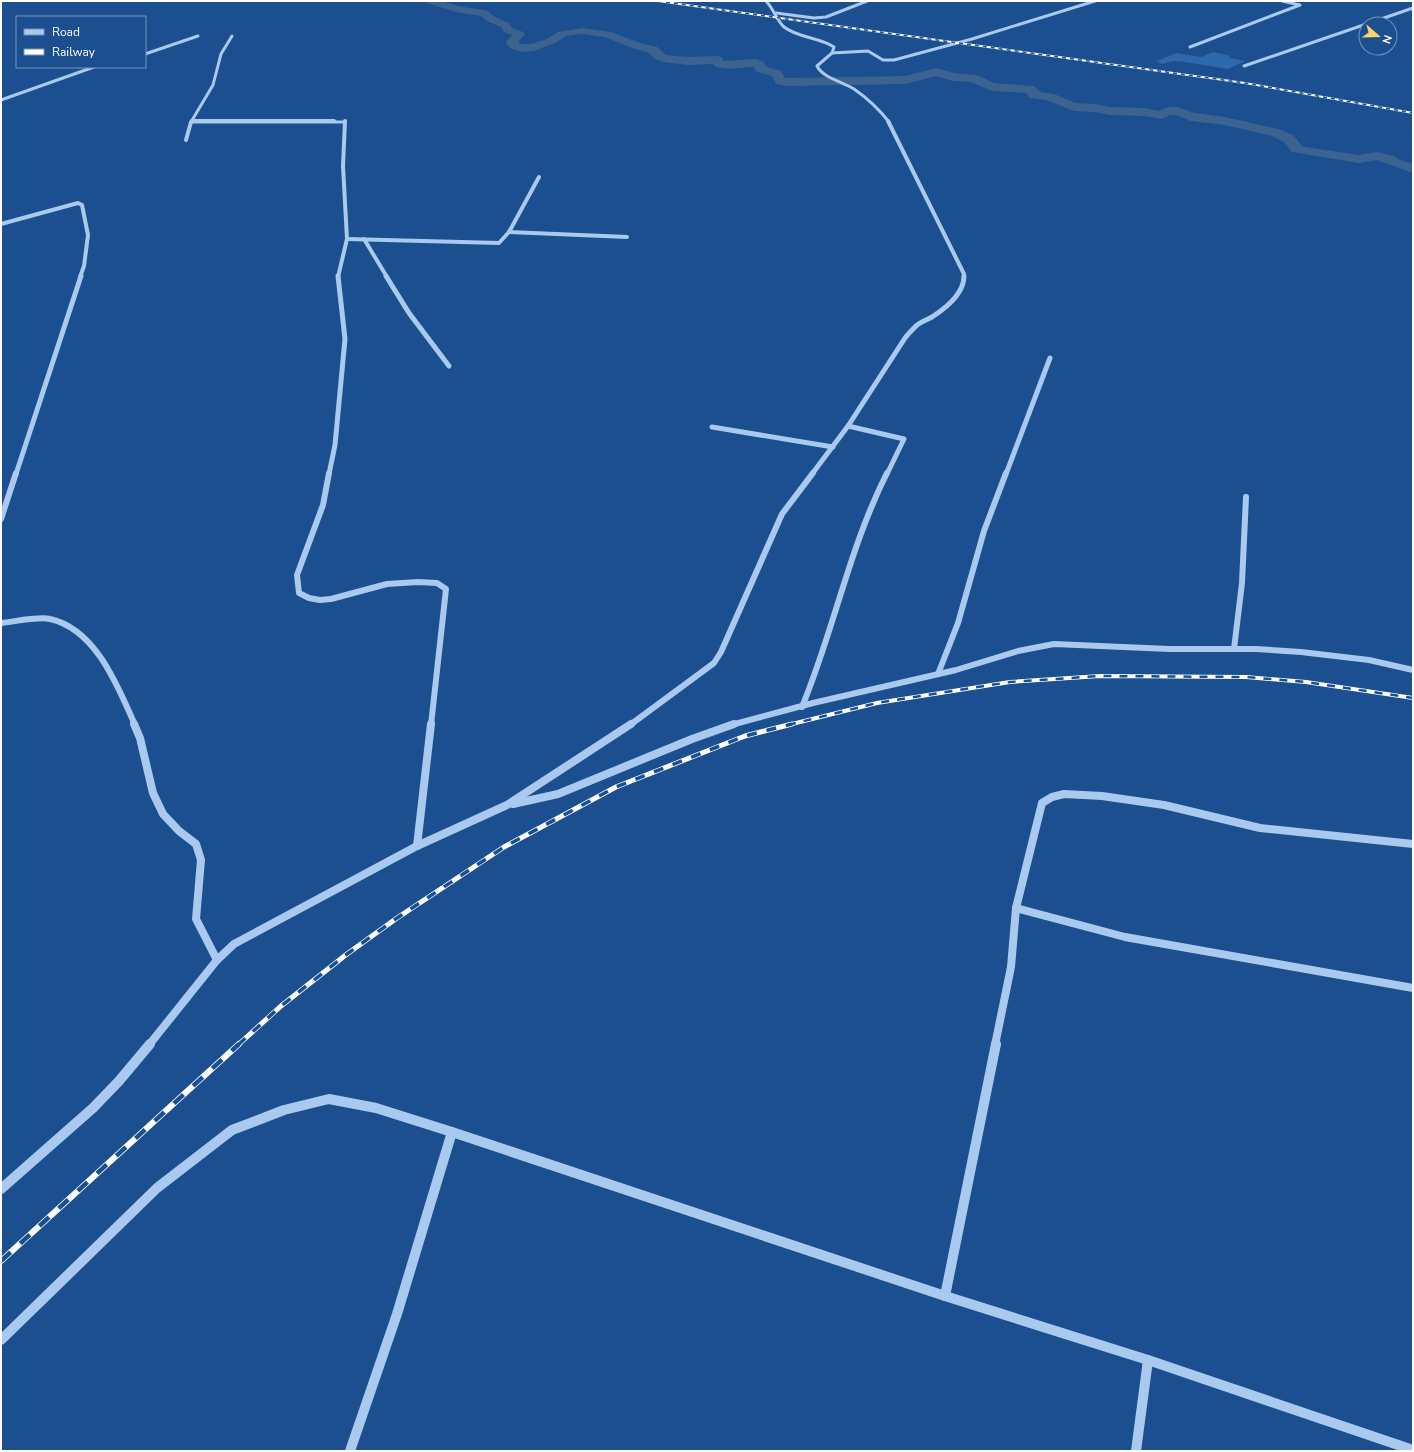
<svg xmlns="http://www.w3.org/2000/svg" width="1414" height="1452" font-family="'Nunito Sans',sans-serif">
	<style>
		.green { fill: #2e69ad }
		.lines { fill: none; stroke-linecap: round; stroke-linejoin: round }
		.river { fill: #3c6290; fill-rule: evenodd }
		.minor-far5 { stroke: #a9c9ee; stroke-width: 3 }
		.minor-far4 { stroke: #a9c9ee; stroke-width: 4 }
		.minor-far3 { stroke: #a9c9ee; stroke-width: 5 }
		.minor-far2 { stroke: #a9c9ee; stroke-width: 6 }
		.minor-far1 { stroke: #a9c9ee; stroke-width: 8 }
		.minor { stroke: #a9c9ee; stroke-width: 10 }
		.rail-far3-casing { stroke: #fff; stroke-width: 2 }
		.rail-far2-casing { stroke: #fff; stroke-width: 4 }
		.rail-far1-casing { stroke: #fff; stroke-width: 5 }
		.rail-casing { stroke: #fff; stroke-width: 6 }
		.rail-far3 { stroke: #1b4f8f; stroke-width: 1.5; stroke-dasharray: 4; stroke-linecap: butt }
		.rail-far2 { stroke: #1b4f8f; stroke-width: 2.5; stroke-dasharray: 8; stroke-linecap: butt }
		.rail-far1 { stroke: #1b4f8f; stroke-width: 3.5; stroke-dasharray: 10; stroke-linecap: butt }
		.rail { stroke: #1b4f8f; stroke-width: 4.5; stroke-dasharray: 13; stroke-linecap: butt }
	</style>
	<rect width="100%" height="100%" fill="#1b4f8f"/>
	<polygon class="green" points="1213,52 1231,56 1229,58 1245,61 1228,69 1185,62 1173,61 1162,64 1156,61 1177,53 1201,57"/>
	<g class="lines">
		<path class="river" d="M426,1h16l16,5 30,5 7,6 14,6 3,5 11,4 2,2 -7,8 3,2h11l15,-5 11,-7 24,-4 29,4 29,11 17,4 9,8 22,2 29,-1 4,1 3,4 32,-2 8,3 3,5 14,4 4,7h2l119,-2 30,-8 18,5 23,2 17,8 40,3 6,6 14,2 22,9 19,1 15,3 35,1 14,3 8,-4h11l16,6 31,4 57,13 12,6 8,10 3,1 54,8 18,-3 17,4 6,4 13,4v9l-36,-13 -18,3 -67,-11 -8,-10 -12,-6 -47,-11 -34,-4 -15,-6h-6l-8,4 -17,-3 -35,-1 -15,-3 -21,-1 -28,-11 -16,-2 -4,-5 -34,-2 -21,-9 -18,-1 -17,-5 -30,8 -119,2 -11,-2 -4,-8 -15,-4 -3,-5c-10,0 -36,5 -41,-3l-25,1 -25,-3 -8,-3 -6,-6 -17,-5 -27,-11 -23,-3 -16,2 -11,7 -21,8 -13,1 -11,-4 -4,-6 6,-7 -8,-3 -3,-5 -14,-6 -6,-5 -25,-4 -29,-9z"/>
		<g class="minor-far5">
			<path d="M766,1c7,7 11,20 18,26 14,11 35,10 50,20l-2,6 -15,13c6,12 26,16 37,23 13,9 25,20 35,33"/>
			<polyline points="776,13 814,18 826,17 867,1"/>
			<polyline points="232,36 221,54 213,85 191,122 345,122"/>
			<polyline points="1190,47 1300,5 1282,1"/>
			<polyline points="832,53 868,51 883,60 894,60 972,39 1095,1"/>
			<polyline points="145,54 198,36"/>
			<polyline points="1244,66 1413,8"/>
			<polyline points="1,100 94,67"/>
		</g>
		<g class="minor-far4">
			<polyline points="192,121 334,121"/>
			<polyline points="888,121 964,274 964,277"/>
			<polyline points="186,140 191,122"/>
			<polyline points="1,224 78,203 82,205 88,235 84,266 80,277"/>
			<polyline points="509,232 627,237"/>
			<polyline points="347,239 499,243 509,232 539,177"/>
			<polyline points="364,239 387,277"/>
			<polyline points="338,277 347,239 343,166 345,121"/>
		</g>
		<g class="minor-far3">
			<polyline points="386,276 409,313 449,366"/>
			<polyline points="848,426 904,439 887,474"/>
			<polyline points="712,427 833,447"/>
			<polyline points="16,474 81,276"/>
			<polyline points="329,474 335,445 345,339 338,276"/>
			<path d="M812,474l36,-48 57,-88c3,-4 7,-8 11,-12 4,-4 11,-6 16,-9 14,-9 32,-24 32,-41"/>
			<polyline points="1006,474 1050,358"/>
		</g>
		<g class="minor-far2">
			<polyline points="329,473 323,505 297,575 299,593 309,598 320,600 331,599 387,584 418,582 437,583 446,589 431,725"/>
			<polyline points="1,519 16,473"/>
			<path d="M1,623c12,-1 38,-7 49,-4 46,10 68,68 85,106"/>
			<polyline points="1234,649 1242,583 1246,497"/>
			<polyline points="938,674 958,623 984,531 1006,473"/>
			<path d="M802,707c32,-77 47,-159 85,-234"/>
			<polyline points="630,725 714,663 721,652 782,514 813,473"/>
			<polyline points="731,725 813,703 956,670 1018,651 1054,644 1169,649 1256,649 1301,652 1369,660 1413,670"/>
		</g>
		<g class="minor-far1">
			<polyline points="134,724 140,738 153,793 163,814 179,831 196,844 201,860 196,919 217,960"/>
			<polyline points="513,804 558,794 692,739 734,724"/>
			<polyline points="417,846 431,724"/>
			<polyline points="1016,908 1125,937 1413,988"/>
			<polyline points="149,1045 217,960 234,944 417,846 507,805 631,724"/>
			<polyline points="995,1045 1011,967 1016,908 1042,803 1052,797 1064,794 1102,796 1164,805 1260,828 1413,844"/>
		</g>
		<g class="minor">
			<polyline points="1,1189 93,1108 119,1081 150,1044"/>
			<polyline points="945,1296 996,1044"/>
			<polyline points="1,1340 157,1188 232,1130 284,1110 329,1099 376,1108 452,1132 945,1296 1148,1360 1413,1450"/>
			<polyline points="350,1451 397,1314 452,1132"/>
			<polyline points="1136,1451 1148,1360"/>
		</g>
		<g class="rail-far3-casing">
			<polyline id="rail-far3" points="658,1 1245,83 1413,113"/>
		</g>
		<g class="rail-far2-casing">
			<polyline id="rail-far2" points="788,725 877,703 1010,682 1100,676 1246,677 1306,682 1413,698"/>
		</g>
		<g class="rail-far1-casing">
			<polyline id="rail-far1" points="238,1045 281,1006 347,954 397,918 504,847 616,787 745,736 792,724"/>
		</g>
		<g class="rail-casing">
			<polyline id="rail" points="1,1261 239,1044"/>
		</g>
		<use href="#rail-far3" class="rail-far3"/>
		<use href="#rail-far2" class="rail-far2"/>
		<use href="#rail-far1" class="rail-far1"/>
		<use href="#rail" class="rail"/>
	</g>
	<rect width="1414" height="1452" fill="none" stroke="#ffffff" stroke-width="4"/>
	<rect x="16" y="16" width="130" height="52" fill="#1b4f8f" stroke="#7695bc"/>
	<rect x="24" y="29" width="20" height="6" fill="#a9c9ee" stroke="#7695bc"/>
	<text x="52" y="36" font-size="12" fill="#ffffff">Road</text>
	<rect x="24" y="49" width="20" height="6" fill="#ffffff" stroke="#7695bc"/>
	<text x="52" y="56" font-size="12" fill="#ffffff">Railway</text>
	<g transform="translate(1378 36) rotate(110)"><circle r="19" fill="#1b4f8f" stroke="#7695bc"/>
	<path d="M0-3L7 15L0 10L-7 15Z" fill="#ffd166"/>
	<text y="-6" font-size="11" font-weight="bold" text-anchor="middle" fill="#ffffff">N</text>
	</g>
</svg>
